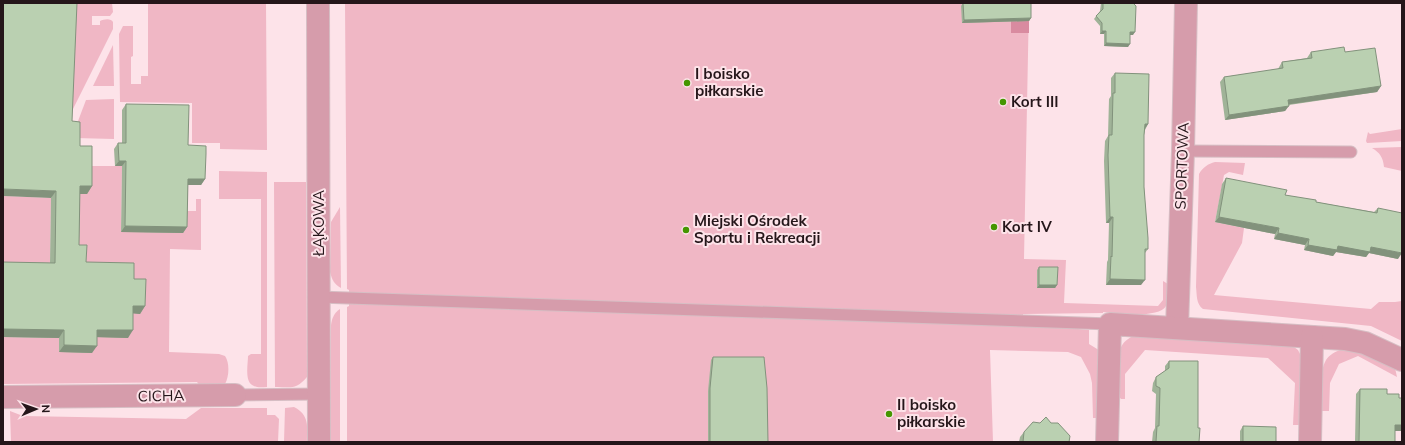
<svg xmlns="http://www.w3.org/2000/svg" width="1405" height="445" font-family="Mulish,sans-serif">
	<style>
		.green { fill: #f0b7c5 }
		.forest { fill: #d98ba0 }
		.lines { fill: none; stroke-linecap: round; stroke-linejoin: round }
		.service-casing { stroke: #d6bec4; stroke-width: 13 }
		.minor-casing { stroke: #d6bec4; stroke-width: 24 }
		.tertiary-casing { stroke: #d6bec4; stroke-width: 24 }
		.service { stroke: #d69cab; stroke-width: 11 }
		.minor { stroke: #d69cab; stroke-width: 22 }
		.tertiary { stroke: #d69cab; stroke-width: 22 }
		.wall { fill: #a0b398 }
		.shaded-wall { fill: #82927c }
		.building { fill: #bad0b1; stroke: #82927c }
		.poi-dot { fill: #459600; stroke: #fde3e9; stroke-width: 1.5 }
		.labels { text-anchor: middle; stroke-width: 4; stroke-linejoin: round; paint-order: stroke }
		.poi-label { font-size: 15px; font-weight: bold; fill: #25161a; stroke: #fde3e9; text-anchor: start }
		.street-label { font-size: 15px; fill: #25161a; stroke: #fde3e9 }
	</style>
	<rect width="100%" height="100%" fill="#fde3e9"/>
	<g class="green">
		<path d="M74,3h38l1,9 -3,4h-18v9h8v-4c4,-2 11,-3 13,1v7l-44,88z"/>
		<polygon points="148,3 266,3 267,150 220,149 220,143 192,143 192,103 120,102 119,34 123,26 133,26 133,56 131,57 131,84 141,84 141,76 148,76"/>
		<path d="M345,3h684l-5,256 42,1 -2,43 94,3 5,-6v-19l5,3c0,7 1,16 -2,22 -7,13 -50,7 -63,6v1l-80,1v10l66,6v14l13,8 -5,66h-4l-1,-35 -2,-9 -9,-17 -13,-5 -78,-2 3,92h-646v-135l2,-1v-16l-2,-1z"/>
		<polygon points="113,45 114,86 93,86"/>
		<polygon points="114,99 114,139 75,138 75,129 86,100"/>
		<polygon points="1402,129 1402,141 1367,143 1366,141 1368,132 1370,134"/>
		<path d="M1402,147v24l-18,-4c-1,-10 -4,-14 -12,-19z"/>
		<path d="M1215,162l30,1 -2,12 -14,-3 -5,3 -9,47 29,6 -2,15 -28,52 157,14 8,-7h16l7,-1v40l-31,-15 -168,-17c-7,-5 -6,-14 -7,-22l3,-113c4,-7 9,-10 16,-12z"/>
		<path d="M87,166h35l-1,66 62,-21h13v-12h5v51l-31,-1 -1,103 50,2 6,2c5,7 4,21 0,28l-24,3 -4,-5 -194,2v-47l56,1v14l14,-83 2,-75z"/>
		<path d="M219,171l48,1v215c-4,0 -9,1 -13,-1 -10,-3 -6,-22 -6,-30l3,-2h10v-155h-42z"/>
		<path d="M274,182h32l1,195c-11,13 -16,10 -32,10z"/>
		<polygon points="3,196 51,198 50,271 3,270"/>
		<path d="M340,207l1,81c-7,-4 -9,-8 -11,-16l1,-50z"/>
		<path d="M340,309v133h-10l1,-117c1,-7 3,-12 9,-16z"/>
		<path d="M1136,335l158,12 4,3 4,8 -2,67h-7l2,-42 -27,-25 -123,-8 -20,24v25h-4l-3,-4 2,-46c4,-8 8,-11 16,-14z"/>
		<path d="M1341,350l16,1 38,17 2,9 -39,-21 -19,8 -9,19 -1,28h-9c0,-14 -1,-39 6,-51 3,-5 10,-9 15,-10z"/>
		<path d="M294,407c16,8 13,20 13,35h-23l1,-34z"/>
		<polygon points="201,408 267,408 267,415 275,415 279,419 278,442 11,442 10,411 23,416 186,419"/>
	</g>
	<polygon class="forest" points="1029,3 1029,33 1011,33 1011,5"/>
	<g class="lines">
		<g class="service-casing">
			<g id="service">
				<polyline points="1183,151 1351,152"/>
				<polyline points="319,297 1110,324"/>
				<polyline points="235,395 320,394"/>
			</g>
		</g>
		<g class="minor-casing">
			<g id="minor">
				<polyline points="1177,328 1183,151 1186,3"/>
				<polyline points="3,397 235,395"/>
				<polyline points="1107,442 1110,324 1345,339 1365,343 1402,360"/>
				<polyline points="1310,442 1312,337"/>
			</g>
		</g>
		<g class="tertiary-casing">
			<polyline id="tertiary" points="318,3 319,442"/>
		</g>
		<use href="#service" class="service"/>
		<use href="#minor" class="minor"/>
		<use href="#tertiary" class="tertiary"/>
	</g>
	<g class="wall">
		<polygon points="963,3 1031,18 1029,21 962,23 961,6"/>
		<polygon points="1101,3 1133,3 1133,35 1130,35 1128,47 1104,46 1104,34 1100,34 1100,26 1094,19 1100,11"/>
		<polygon points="1311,52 1345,52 1381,86 1377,92 1289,105 1285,111 1225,120 1220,82 1224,77 1278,69 1282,62 1307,58"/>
		<polygon points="1115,73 1148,124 1145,130 1144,135 1144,187 1148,249 1145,253 1141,285 1106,285 1107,262 1108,260 1109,223 1106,223 1104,161 1105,141 1108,136 1109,99 1111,96 1111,78"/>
		<polygon points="126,104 188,145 205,179 201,185 188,185 187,227 183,233 121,232 122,166 115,166 114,149 118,143 122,143 122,110"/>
		<polygon points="72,121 92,186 87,194 80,194 79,245 86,262 134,279 145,306 140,314 133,313 128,338 97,337 92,353 59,352 59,338 3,337 3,262 50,263 51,198"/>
		<polygon points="1226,178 1285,195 1316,202 1374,212 1378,208 1398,259 1369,253 1366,257 1336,252 1333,256 1304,250 1305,245 1274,239 1275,234 1215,222 1222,184"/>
		<polygon points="1039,267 1057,285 1055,288 1037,288 1037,270"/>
		<polygon points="713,357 768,442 708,442 708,391 711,360"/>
		<polygon points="1169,361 1198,428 1199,442 1152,442 1153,432 1155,428 1156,394 1152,391 1153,383 1156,377 1165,371 1165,366"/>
		<polygon points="1360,389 1387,394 1399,398 1402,398 1402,431 1395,431 1395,442 1355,442 1356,394"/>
		<polygon points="1243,426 1276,442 1240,442 1240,431"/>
		<polygon points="1024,432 1069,442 1019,442 1020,437"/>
	</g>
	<g class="shaded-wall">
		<polygon points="1031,18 1029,21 962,23 964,20"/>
		<polygon points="1102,31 1106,31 1104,34 1100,34"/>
		<polygon points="1130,32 1135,32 1133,35 1128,35"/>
		<polygon points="1106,43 1130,44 1128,47 1104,46"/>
		<polygon points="1381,86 1377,92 1284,105 1288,100"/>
		<polygon points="1289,106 1285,111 1225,120 1229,115"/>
		<polygon points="1145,124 1148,124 1144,130"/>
		<polygon points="119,161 126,161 122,166 115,166"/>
		<polygon points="188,179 205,179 201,185 184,185"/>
		<polygon points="80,186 92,186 87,194 75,194"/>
		<polygon points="3,189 56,191 51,198 3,196"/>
		<polygon points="1110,217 1113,217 1109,223 1106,223"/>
		<polygon points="1219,217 1279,228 1275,234 1215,222"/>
		<polygon points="125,226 187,227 183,233 121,232"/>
		<polygon points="1278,233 1309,239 1305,245 1274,239"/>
		<polygon points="1308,245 1371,247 1402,253 1398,259 1369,253 1366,257 1336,252 1333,256 1304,250"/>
		<polygon points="1110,279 1145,280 1141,285 1106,285"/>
		<polygon points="1039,285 1057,285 1055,288 1037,288"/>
		<polygon points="133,306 145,306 140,314 128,313"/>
		<polygon points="3,329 64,330 59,338 3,337"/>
		<polygon points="97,330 133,330 128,338 92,337"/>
		<polygon points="64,345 97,346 92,353 59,352"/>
		<polygon points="1395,425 1402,425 1402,431 1391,431"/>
	</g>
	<g class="building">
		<polygon points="3,3 77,3 72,121 80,122 80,146 92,146 92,186 80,186 79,245 87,245 86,262 134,263 134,279 146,279 145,306 133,306 133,330 97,330 97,346 64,345 64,330 3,329 3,262 55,263 56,191 3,189"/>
		<polygon points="963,3 1031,3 1031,18 964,20"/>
		<polygon points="1103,3 1133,3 1136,6 1135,32 1130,32 1130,44 1106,43 1106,31 1102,31 1102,23 1096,16 1103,9"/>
		<polygon points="1344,47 1345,52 1375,48 1381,86 1288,100 1289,106 1229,115 1224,77 1283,68 1282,62 1312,58 1311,52"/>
		<polygon points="1115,73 1149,74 1148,124 1145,124 1144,135 1144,187 1148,238 1148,249 1145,249 1145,280 1110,279 1111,256 1112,257 1113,217 1110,217 1108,155 1109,135 1112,135 1113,93 1115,93"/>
		<polygon points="126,104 189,105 188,145 206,146 206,154 205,179 188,179 187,227 125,226 126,161 119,161 118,143 126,143"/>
		<polygon points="1226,178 1287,190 1285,195 1316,200 1316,202 1377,213 1378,208 1402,213 1402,253 1371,247 1370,252 1338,246 1337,250 1308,245 1309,239 1278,233 1279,228 1219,217"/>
		<polygon points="1039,267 1058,267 1057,285 1039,285"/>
		<polygon points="713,357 764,357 767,388 768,442 710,442 710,388"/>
		<polygon points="1169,361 1198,361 1198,428 1200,428 1199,442 1156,442 1157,426 1159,426 1160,388 1156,386 1156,377 1169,368"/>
		<polygon points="1360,389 1387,389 1387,394 1399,394 1399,398 1402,398 1402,425 1395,425 1395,442 1359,442"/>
		<polygon points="1046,417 1051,423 1058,423 1070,436 1069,442 1023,442 1024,432 1033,422 1040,423"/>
		<polygon points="1243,426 1276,427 1276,442 1243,442"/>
	</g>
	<g class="poi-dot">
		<circle cx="687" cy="83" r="4"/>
		<circle cx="1003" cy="102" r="4"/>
		<circle cx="994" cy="227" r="4"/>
		<circle cx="686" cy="230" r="4"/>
		<circle cx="889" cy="414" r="4"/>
	</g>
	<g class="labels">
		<g class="poi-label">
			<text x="695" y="79">I boisko<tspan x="695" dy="17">piłkarskie</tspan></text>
			<text x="1011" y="107">Kort III</text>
			<text x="694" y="226">Miejski Ośrodek<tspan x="694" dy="17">Sportu i Rekreacji</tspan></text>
			<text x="1002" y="232">Kort IV</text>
			<text x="897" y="410">II boisko<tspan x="897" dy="17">piłkarskie</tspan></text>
		</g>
		<g class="street-label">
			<text transform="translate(1182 166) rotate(-88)" y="5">SPORTOWA</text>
			<text transform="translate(319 223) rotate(-90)" y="5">ŁĄKOWA</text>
			<text transform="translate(161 396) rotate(-1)" y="5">CICHA</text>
		</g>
	</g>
	<rect width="1405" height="445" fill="none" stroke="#25161a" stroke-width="8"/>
	<g transform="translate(36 409) rotate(88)" stroke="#fde3e9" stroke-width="3" paint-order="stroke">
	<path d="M0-3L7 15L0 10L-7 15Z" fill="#25161a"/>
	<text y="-6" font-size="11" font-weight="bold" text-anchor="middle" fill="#25161a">N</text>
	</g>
</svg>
